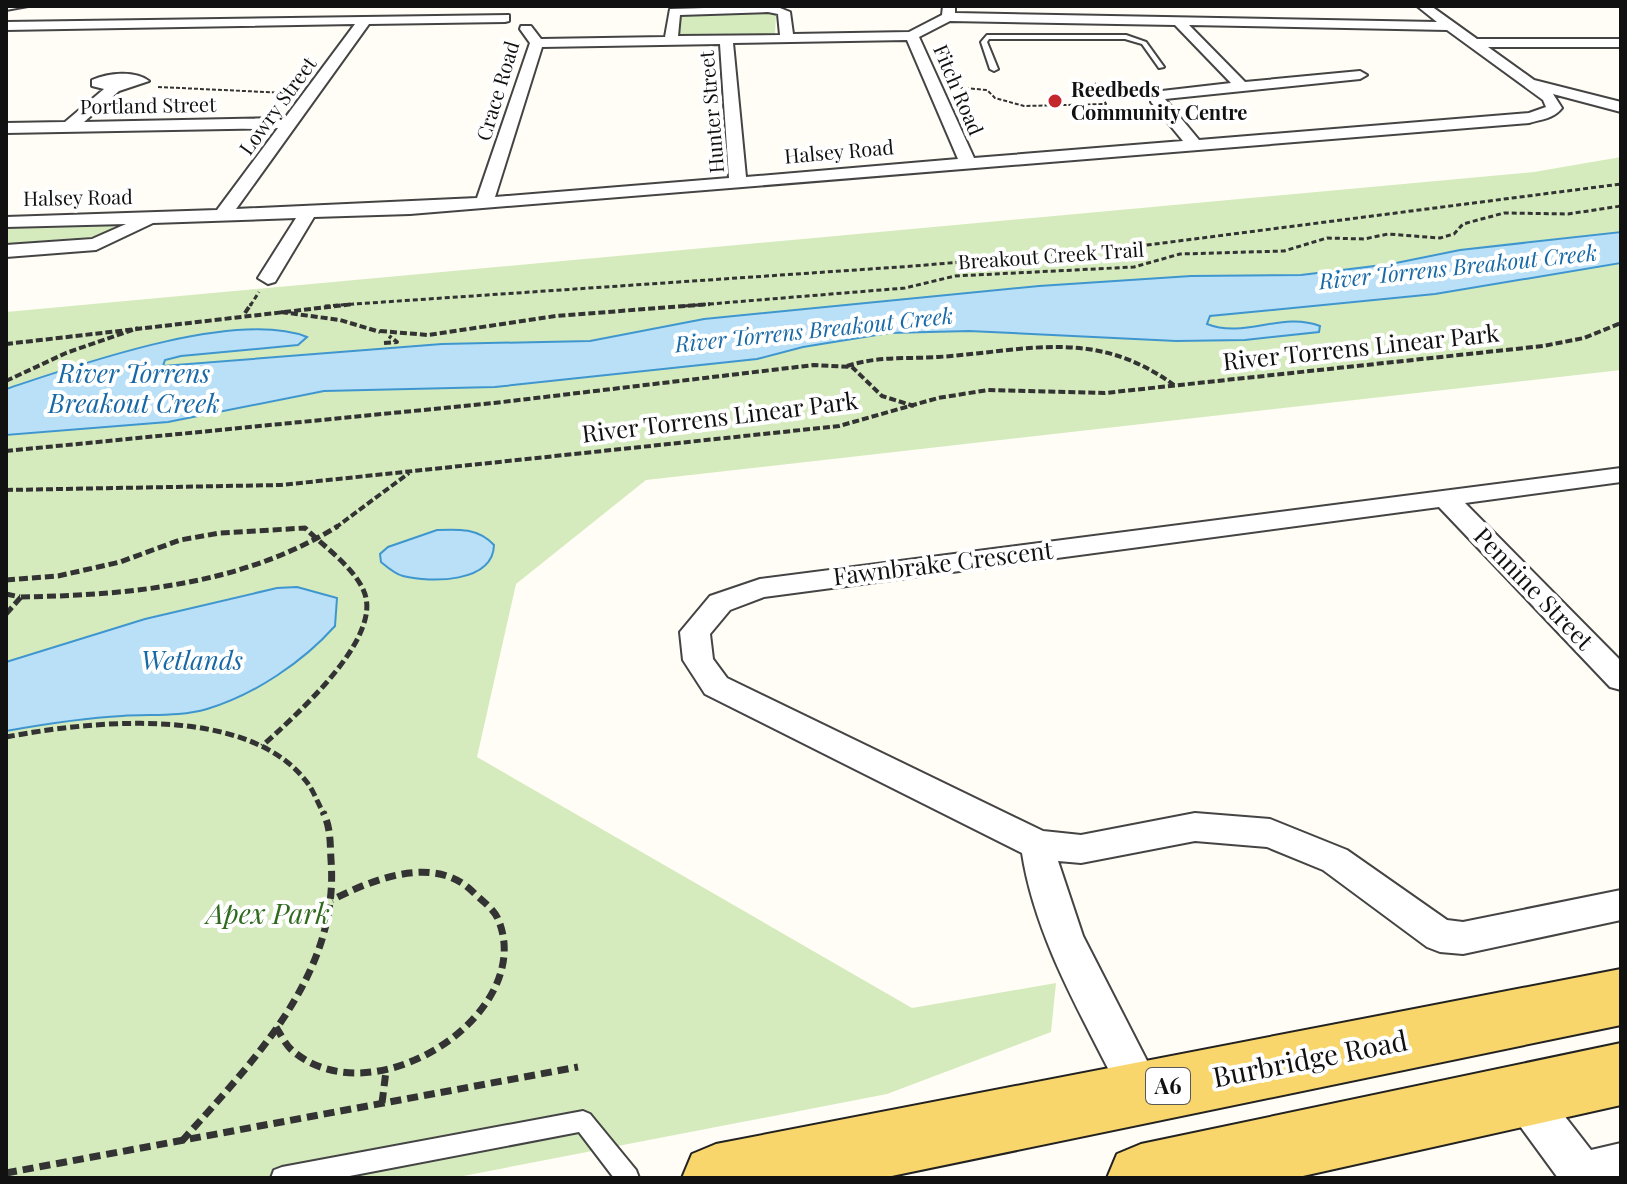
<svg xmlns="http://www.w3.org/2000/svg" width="1627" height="1184" font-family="'Playfair Display',serif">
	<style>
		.green { fill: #d5ebbd }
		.water { fill: #b9e0f7; stroke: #3f96cf; stroke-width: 2 }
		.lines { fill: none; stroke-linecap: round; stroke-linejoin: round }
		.lane-casing { stroke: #444; stroke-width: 4 }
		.street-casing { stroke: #444; stroke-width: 4 }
		.primary-casing { stroke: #222; stroke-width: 4 }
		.path-far4 { stroke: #333; stroke-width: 2; stroke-dasharray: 4 2; stroke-linecap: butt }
		.path-far3 { stroke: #333; stroke-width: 3; stroke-dasharray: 5 3; stroke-linecap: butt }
		.path-far2 { stroke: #333; stroke-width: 4; stroke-dasharray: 7 3; stroke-linecap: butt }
		.path-far1 { stroke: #333; stroke-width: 5; stroke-dasharray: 9 4; stroke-linecap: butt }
		.path { stroke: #333; stroke-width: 7; stroke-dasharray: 11 6; stroke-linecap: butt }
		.lane { fill: #fff; fill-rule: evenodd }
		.street { fill: #fff; fill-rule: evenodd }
		.primary { fill: #f9d66b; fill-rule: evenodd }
		.path-bridge-far1 { stroke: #333; stroke-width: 4; stroke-dasharray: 7 3; stroke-linecap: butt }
		.path-bridge { stroke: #333; stroke-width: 5; stroke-dasharray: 9 4; stroke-linecap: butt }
		.poi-dot { fill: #c4262e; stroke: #fff; stroke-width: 3 }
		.labels { text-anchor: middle; stroke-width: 8; stroke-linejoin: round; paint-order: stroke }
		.far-street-label { font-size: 20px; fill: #111; stroke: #fff }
		.far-poi-label { font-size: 20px; font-weight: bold; fill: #111; stroke: #fff; text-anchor: start }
		.far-water-label { font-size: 22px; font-style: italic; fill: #1768a6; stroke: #fff }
		.shield { fill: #fff; stroke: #585858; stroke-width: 2 }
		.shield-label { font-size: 22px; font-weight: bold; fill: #111 }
		.street-label { font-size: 24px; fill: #111; stroke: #fff }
		.water-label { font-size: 26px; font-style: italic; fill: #1768a6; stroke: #fff }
		.near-park-label { font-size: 28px; font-style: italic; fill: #2f6b1f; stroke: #fff }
		.near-street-label { font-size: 28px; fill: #111; stroke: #fff }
	</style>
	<rect width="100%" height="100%" fill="#fffdf5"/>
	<g class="green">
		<polygon points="766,10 776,15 775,34 679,34 679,14"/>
		<polygon points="1621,157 1621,370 646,480 516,584 477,757 912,1008 1056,983 1051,1032 887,1094 453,1178 6,1178 6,312 1534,172"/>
		<polygon points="6,223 120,223 101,236 6,244"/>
	</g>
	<g class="water">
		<path d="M1621,232v31l-186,31 -225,22 -3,8c38,15 75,-13 113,2l-1,6 -74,8 -69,1 -207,-10 -80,2 -86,14 -46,12 -262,28 -171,4 -156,31 -162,13v-46c72,-24 230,-80 301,-52l-9,8 -117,11 -16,4 -2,6 279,-22 148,-3 114,-22 335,-33 152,-10 110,-1 90,-11 69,-14z"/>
		<path d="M437,530c22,-1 41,-2 57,15 -1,38 -63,38 -91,31 -8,-2 -16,-9 -22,-14l-1,-8 8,-7z"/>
		<path d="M297,587l40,11 -2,28c-32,36 -81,69 -128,83 -27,8 -57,5 -85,7 -40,2 -77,8 -116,15v-69l139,-43 132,-31z"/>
	</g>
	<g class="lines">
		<g class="lane-casing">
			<g id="lane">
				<polygon points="987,35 1126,35 1146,42 1164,67 1159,68 1142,44 1125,39 989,39 987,42 998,69 994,71 990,69 981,42"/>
				<polygon points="583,1111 590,1114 636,1170 639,1178 614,1178 579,1132 339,1178 271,1178 274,1170 282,1167"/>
			</g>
		</g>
		<g class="street-casing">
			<g id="street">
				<polygon points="6,6 28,6 6,10"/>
				<path d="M775,6l15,6 3,22 116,-2 33,-17 1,-9h12v7l482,9 -20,-16h14l46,33h144v8h-133l46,33 87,22v10l-68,-18 9,14c-9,11 -20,11 -33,15l-1119,91 -96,3 -39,65 -7,2 -10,-6 38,-60 -143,5 -57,27 -90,7v-12l86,-6 34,-15 -120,3v-10l211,-7 61,-82 -272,5v-10l59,-1 39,-33 -12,-3v-6c16,-7 43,-10 57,1l-30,10 -35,31 201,-4 70,-94 -349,6v-8l503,-7v6l-4,1 -136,2 -133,185 241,-11 53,-155 -10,-14 1,-3h10l10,13 124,-2 5,-28zM768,12l10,2 2,21 -102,1 2,-21zM950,21l225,4 56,58 -78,9 -2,10 32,39 -209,17 -55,-121zM1189,25l258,5 96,70 3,7 -17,6 -330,27 -34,-41 195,-20 7,-4 -7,-4 -115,11zM907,40l51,119 -212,18 -13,-134zM720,44l9,134 -234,19 47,-150z"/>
				<path d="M1621,468v14l-156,21 156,158v29l-11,-3 -171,-180 -675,90 -34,13 -20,24 3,25 14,19 316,153 38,4 114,-22 75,6 77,31 100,70 16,2 158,-32v30l-158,34 -23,-2 -13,-5 -104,-77 -56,-23 -72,-6 -114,22 -23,-2 25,75 80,156 -6,14 -15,6 -15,-6c-39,-80 -91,-163 -105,-253l-317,-159 -22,-34 -3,-28 30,-36 50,-17z"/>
				<polygon points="1524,1077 1539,1083 1591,1150 1621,1143 1621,1178 1558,1178 1509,1111 1503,1097 1509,1083"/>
			</g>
		</g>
		<g class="primary-casing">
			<g id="primary">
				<polygon points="1621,969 1621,1025 882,1178 682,1178 692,1154 716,1144"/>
				<polygon points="1621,1043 1621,1105 1294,1178 1107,1178 1117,1154 1141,1144"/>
			</g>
		</g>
		<g class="path-far4">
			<polyline points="158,87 287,93"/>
			<polyline points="953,87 987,90 995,98 1024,106 1106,104 1095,83"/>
		</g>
		<g class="path-far3">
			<polyline points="250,306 259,292"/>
			<polyline points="325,306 914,266 1124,248 1621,184"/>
			<polyline points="685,306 905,288 955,276 1134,267 1180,254 1284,251 1327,238 1364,239 1388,234 1440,238 1454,234 1463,224 1504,213 1568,214 1621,206"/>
		</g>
		<g class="path-far2">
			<polyline points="281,312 340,320 380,332"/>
			<polyline points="245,313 251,304"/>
			<polyline points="380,331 428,335 556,316 710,304"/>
			<polyline points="384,343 397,342 389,336"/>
			<polyline points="6,344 354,304"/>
			<path d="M847,366c30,-10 60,-7 91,-9 90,-6 156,-30 236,28"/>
			<polyline points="6,381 66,353 138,328"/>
			<polyline points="6,451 494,403 814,365 852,367 882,396 914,406"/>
			<polyline points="6,490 281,485 839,426 938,398 988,390 1105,393 1543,346 1584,338 1621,323"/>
		</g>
		<g class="path-far1">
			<path d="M6,580l52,-4 62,-14 60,-22 40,-7 85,-5c18,18 55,43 61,70 10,47 -72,119 -104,148"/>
			<polyline points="6,594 20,597"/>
			<polyline points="6,614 21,597"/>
			<path d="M6,737c84,-16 240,-33 300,44 8,10 12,23 18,33"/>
		</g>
		<g class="path">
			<path d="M276,1027c5,8 10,19 18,25 82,67 244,-40 204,-133 -4,-10 -17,-19 -25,-27 -38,-38 -100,-13 -141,8"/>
			<polyline points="382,1103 386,1071"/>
			<path d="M182,1141c70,-79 158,-166 149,-281 -1,-17 0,-32 -8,-48"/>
			<polyline points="6,1173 578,1067"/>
		</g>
		<use href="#lane" class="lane"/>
		<use href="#street" class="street"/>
		<use href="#primary" class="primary"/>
		<polyline class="path-bridge-far1" points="335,528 409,473"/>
		<path class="path-bridge" d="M21,597c109,-2 222,-12 317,-71"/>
	</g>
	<circle class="poi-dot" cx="1055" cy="101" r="8"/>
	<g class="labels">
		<g class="far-street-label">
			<text transform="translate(958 90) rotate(67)" y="7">Fitch Road</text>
			<text transform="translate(498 91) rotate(-73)" y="7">Crace Road</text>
			<text transform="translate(148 106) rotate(-1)" y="7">Portland Street</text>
			<text transform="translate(278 106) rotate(-54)" y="7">Lowry Street</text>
			<text transform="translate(712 112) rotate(-95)" y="7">Hunter Street</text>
			<text transform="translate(839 152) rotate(-5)" y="7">Halsey Road</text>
			<text transform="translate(78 198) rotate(-1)" y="7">Halsey Road</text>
			<text transform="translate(1051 256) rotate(-4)" y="7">Breakout Creek Trail</text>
		</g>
		<g class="far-poi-label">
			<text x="1071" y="97">Reedbeds<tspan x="1071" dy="23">Community Centre</tspan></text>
		</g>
		<g class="far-water-label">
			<text transform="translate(1458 267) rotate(-6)" y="8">River Torrens Breakout Creek</text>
			<text transform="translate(814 330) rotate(-6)" y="8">River Torrens Breakout Creek</text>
		</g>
		<rect class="shield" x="1146" y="1068" width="44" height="36" rx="6"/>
		<g class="shield-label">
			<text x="1168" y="1094">A6</text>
		</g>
		<g class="street-label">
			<text transform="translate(1361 348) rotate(-6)" y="8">River Torrens Linear Park</text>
			<text transform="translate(720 418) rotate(-7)" y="8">River Torrens Linear Park</text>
			<text transform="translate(943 564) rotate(-7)" y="8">Fawnbrake Crescent</text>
			<text transform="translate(1533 589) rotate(46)" y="8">Pennine Street</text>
		</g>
		<g class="water-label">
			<text x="134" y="383">River Torrens<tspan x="134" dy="30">Breakout Creek</tspan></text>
			<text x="192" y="670">Wetlands</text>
		</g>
		<g class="near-park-label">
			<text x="268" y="924">Apex Park</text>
		</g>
		<g class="near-street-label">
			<text transform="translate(1310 1059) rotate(-11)" y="10">Burbridge Road</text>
		</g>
	</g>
	<rect width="1627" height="1184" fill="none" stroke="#111111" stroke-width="16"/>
</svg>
